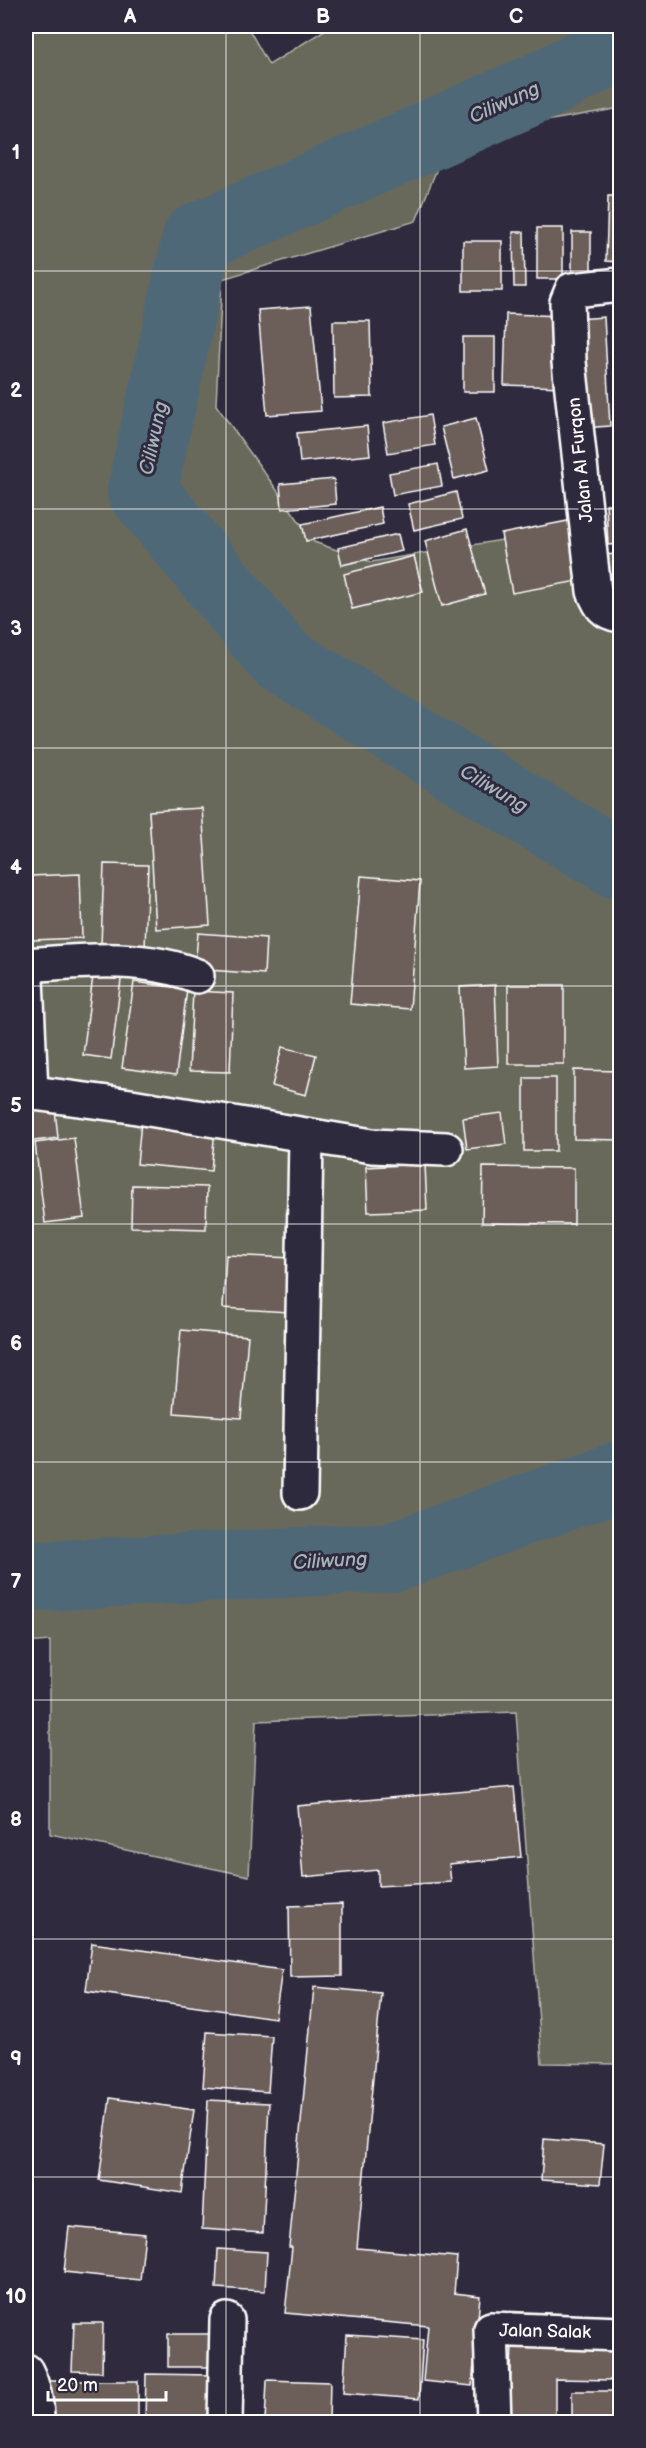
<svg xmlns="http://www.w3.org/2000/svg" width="646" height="2448" font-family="'Balsamiq Sans',sans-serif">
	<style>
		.green { fill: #67695a; stroke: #b3b4ac; stroke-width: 1.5 }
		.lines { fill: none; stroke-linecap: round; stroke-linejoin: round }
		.river { stroke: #4f6878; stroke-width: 70 }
		.building { fill: #6c5e5a; stroke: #fff; stroke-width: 1.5 }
		.minor-casing { stroke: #fff; stroke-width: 38 }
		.minor { stroke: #2f2a3d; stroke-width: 33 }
		.grid { fill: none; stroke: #fff; stroke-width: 1.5; stroke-opacity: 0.55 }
		.labels { text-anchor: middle; stroke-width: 6; stroke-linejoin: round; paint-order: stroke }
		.street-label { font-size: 18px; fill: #fff; stroke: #2f2a3d }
		.water-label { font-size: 20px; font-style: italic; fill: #a7b4bc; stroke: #2f2a3d }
		.neatline { fill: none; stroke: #fff; stroke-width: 2 }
		.grid-label { font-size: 20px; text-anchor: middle; font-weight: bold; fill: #fff }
	</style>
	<rect width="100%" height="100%" fill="#2f2a3d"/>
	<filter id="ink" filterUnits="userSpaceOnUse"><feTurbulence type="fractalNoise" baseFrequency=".0167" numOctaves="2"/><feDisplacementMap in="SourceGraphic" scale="12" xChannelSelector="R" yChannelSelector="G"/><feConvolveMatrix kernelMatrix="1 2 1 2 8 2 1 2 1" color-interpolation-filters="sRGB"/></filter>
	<g filter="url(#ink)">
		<polygon class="green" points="26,26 247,26 269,65 331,26 620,26 620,108 517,126 444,151 416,221 222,279 216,405 314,542 371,562 544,533 620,587 620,2064 542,2063 516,1712 256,1721 249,1876 50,1834 50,1641 26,1643"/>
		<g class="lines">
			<g class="river">
				<polyline points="620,45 546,84 197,238 142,491 281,659 532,813 620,865"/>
				<polyline points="26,1577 393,1557 620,1476"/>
			</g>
		</g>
		<g class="building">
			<polygon points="608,196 620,196 620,262 606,261"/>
			<rect x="537" y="228" width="26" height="51"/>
			<polygon points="513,232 524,232 525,287 514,287"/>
			<rect x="572" y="232" width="19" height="41"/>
			<rect x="463" y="241" width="39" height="50"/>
			<polygon points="311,306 321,411 267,415 258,310"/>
			<polygon points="506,314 565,316 563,387 504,385"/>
			<polygon points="604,317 610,426 583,428 577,319"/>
			<polygon points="333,321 370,321 372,397 334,398"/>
			<rect x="463" y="337" width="32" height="55"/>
			<polygon points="430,415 435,445 388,453 383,423"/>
			<polygon points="476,418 489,470 454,479 441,427"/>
			<polygon points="367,426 370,455 300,462 297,433"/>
			<polygon points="438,464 442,486 393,495 389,473"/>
			<polygon points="334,479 336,504 282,509 280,484"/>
			<polygon points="456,492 462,519 414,530 408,504"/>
			<polygon points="606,504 620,504 620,544 608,545"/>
			<polygon points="380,507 383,524 306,541 302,524"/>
			<polygon points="578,519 589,579 512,593 501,534"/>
			<polygon points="467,529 485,594 442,606 425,541"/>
			<polygon points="398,534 402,551 342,565 338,548"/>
			<polygon points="620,554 620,595 604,596 602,555"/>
			<polygon points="414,556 423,592 352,609 344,574"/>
			<polygon points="202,808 210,925 156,929 149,811"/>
			<polygon points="104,864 148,865 145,948 101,946"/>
			<polygon points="80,874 82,938 32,940 30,876"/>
			<polygon points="361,876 420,881 410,1009 350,1004"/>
			<polygon points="198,933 266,938 264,974 195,969"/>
			<polygon points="94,968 122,972 111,1059 83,1055"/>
			<polygon points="134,982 187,989 176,1075 122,1068"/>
			<polygon points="495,985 498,1066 464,1068 460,987"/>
			<rect x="508" y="985" width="56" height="79"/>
			<polygon points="193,991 233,993 230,1072 189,1071"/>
			<polygon points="282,1047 316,1055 306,1095 272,1086"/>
			<polygon points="574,1070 620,1071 620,1140 574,1139"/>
			<rect x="524" y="1078" width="32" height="73"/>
			<polygon points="54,1100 58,1138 26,1142 26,1103"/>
			<polygon points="502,1113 506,1144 467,1149 463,1118"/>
			<polygon points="141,1122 215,1129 211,1171 137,1164"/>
			<polygon points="74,1138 84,1218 45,1223 35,1143"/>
			<polygon points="425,1164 427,1210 368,1212 366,1167"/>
			<polygon points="483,1167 574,1168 574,1224 482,1223"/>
			<polygon points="132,1185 207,1187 206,1229 131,1227"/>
			<polygon points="226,1255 293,1258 289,1312 223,1308"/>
			<polygon points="181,1330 248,1336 241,1418 174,1413"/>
			<polygon points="514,1787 521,1857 449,1864 451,1882 378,1886 378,1870 303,1877 297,1806"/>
			<polygon points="342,1904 342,1976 290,1977 289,1906"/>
			<polygon points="92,1943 282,1970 275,2018 86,1991"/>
			<polygon points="314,1987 381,1993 357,2248 457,2257 454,2293 480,2296 472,2386 423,2381 428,2326 285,2313 292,2247 289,2247"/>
			<polygon points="207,2032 272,2036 268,2092 203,2087"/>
			<polygon points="26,2039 33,2040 32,2080 26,2080"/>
			<polygon points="110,2098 194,2110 182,2193 99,2180"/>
			<polygon points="208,2100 269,2103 263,2233 202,2229"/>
			<polygon points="544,2139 604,2144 600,2184 541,2180"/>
			<polygon points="69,2227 145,2234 140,2280 64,2272"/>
			<polygon points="218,2249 267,2252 265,2291 216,2288"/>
			<polygon points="74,2323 103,2323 102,2372 72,2371"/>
			<polygon points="168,2334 213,2334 212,2367 168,2367"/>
			<polygon points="347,2335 423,2340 419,2399 343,2393"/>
			<polygon points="615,2344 615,2380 555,2379 555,2422 509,2418 512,2346"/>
			<polygon points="146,2374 212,2375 211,2422 145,2422"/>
			<polygon points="267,2380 330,2382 329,2422 265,2422"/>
			<rect x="47" y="2381" width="91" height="41"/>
			<rect x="572" y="2391" width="45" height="31"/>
		</g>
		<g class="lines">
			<g class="minor-casing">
				<g id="minor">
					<path d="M620,285l-48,5 -5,12 2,60 25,229c6,15 10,22 26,24"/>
					<path d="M26,965c56,-4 118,-11 171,11"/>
					<polyline points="26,979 31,1092"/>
					<polyline points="26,1092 131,1106 372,1146 446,1149"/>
					<polyline points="300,1493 306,1137"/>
					<path d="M26,2371c8,16 11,33 11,51"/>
					<polyline points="225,2422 227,2320"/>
					<polyline points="494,2422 491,2329 620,2334"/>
				</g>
			</g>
			<use href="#minor" class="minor"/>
		</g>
	</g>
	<path class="grid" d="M226,26v2396M420,26v2396M26,271h594M26,509h594M26,748h594M26,986h594M26,1224h594M26,1462h594M26,1700h594M26,1939h594M26,2177h594"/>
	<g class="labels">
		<g class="street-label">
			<text transform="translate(580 460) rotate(-96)" y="6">Jalan Al Furqon</text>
			<text transform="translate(545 2331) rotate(1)" y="6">Jalan Salak</text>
		</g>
		<g class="water-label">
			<text transform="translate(504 102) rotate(-24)" y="7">Ciliwung</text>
			<text transform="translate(153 438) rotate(-78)" y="7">Ciliwung</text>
			<text transform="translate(494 788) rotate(31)" y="7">Ciliwung</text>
			<text transform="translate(330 1560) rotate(-3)" y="7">Ciliwung</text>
		</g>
	</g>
	<rect width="646" height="2448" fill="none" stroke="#2f2a3d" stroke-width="66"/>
	<path d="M48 2391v9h118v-9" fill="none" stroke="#ffffff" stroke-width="3"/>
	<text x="57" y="2391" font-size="18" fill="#ffffff" stroke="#2f2a3d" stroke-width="4.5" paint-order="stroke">20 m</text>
	<rect x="33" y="33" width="580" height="2382" class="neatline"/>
	<g class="grid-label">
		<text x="130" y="23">A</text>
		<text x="323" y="23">B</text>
		<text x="516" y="23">C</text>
		<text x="16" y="159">1</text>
		<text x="16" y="397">2</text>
		<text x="16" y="635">3</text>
		<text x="16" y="874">4</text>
		<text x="16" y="1112">5</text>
		<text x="16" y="1350">6</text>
		<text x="16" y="1588">7</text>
		<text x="16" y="1826">8</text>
		<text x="16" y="2065">9</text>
		<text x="16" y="2303">10</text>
	</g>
</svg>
